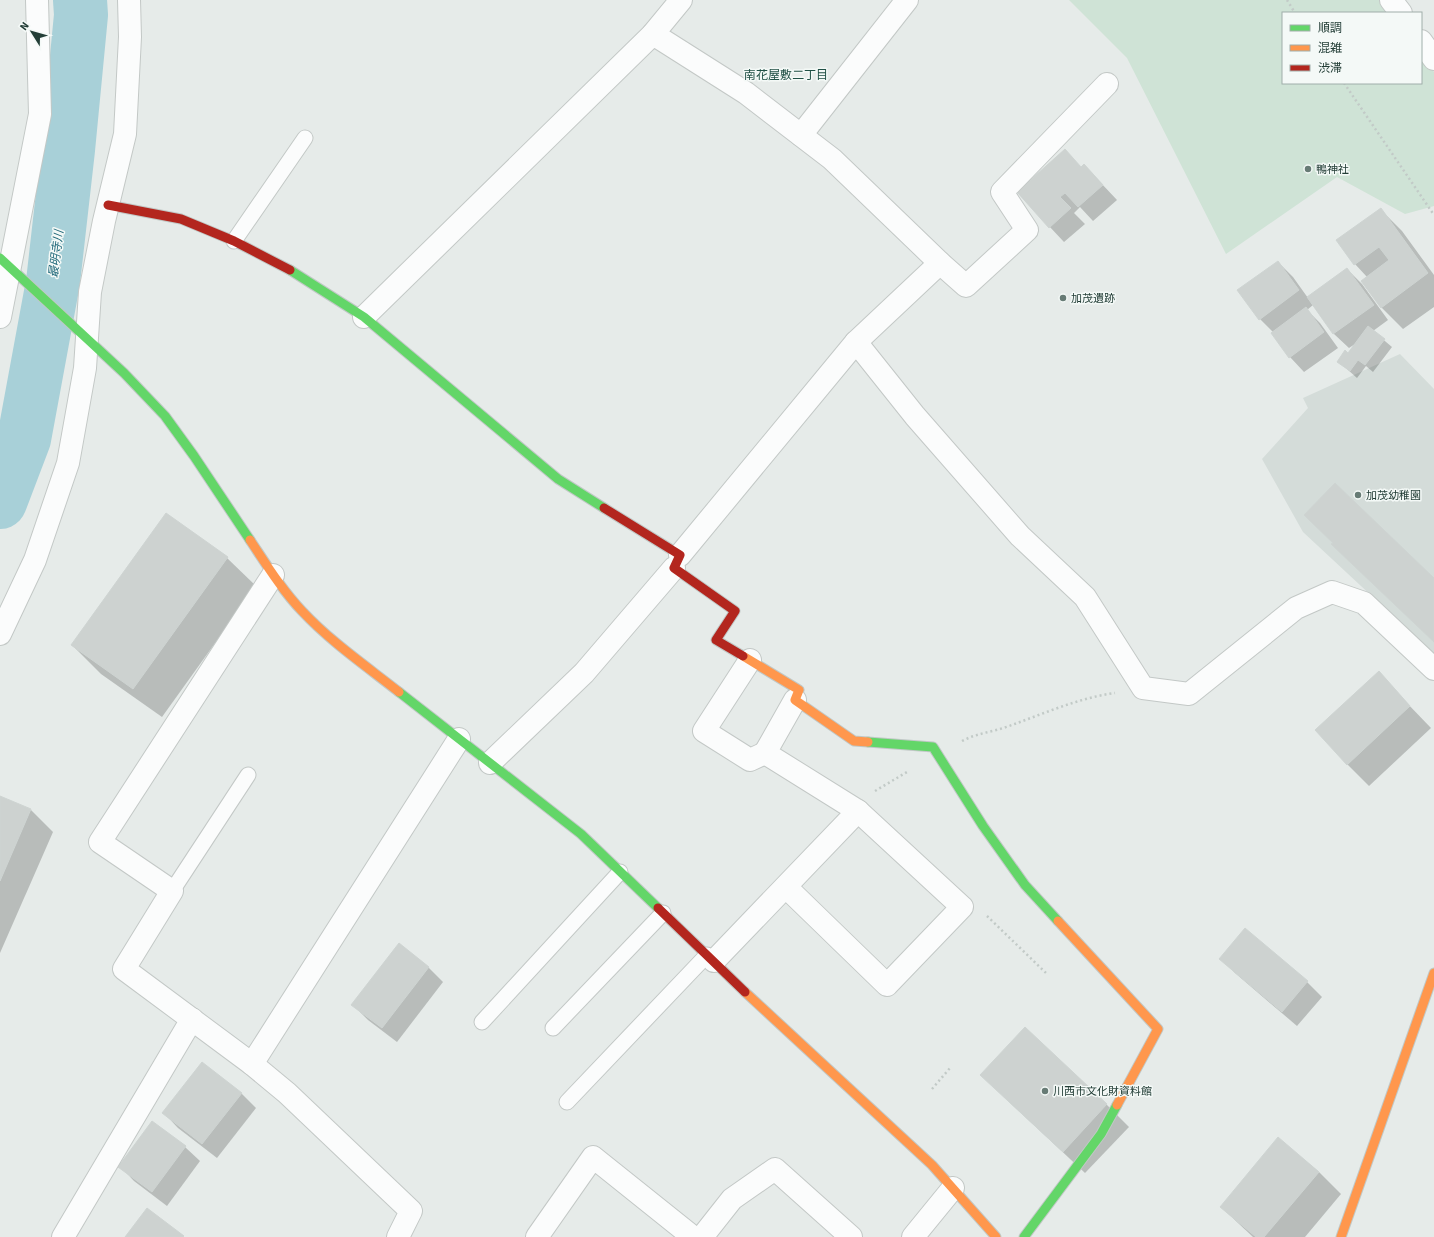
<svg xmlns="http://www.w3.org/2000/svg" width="1434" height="1237" font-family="'Source Sans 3','Noto Sans JP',sans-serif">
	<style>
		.built { fill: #d4dcd9 }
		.green { fill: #cfe3d6 }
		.shadow { fill: #0003 }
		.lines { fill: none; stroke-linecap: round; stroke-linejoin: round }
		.river { stroke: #a8d0d8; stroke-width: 54 }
		.building { fill: #cdd2d0; stroke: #ced4d2 }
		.lane-casing { stroke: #c3c8c6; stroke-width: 17 }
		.street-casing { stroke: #c3c8c6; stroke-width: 24 }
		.fast-casing { stroke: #c1c8c6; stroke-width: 11 }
		.slow-casing { stroke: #c1c8c6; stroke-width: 11 }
		.jam-casing { stroke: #c1c8c6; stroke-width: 11 }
		.path { stroke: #c2cac7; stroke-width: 2.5; stroke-dasharray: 2 3; stroke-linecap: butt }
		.lane { stroke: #fbfcfc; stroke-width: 15 }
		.street { stroke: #fbfcfc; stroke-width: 22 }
		.fast { stroke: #63d668; stroke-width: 9 }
		.slow { stroke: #ff974d; stroke-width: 9 }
		.jam { stroke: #b3261e; stroke-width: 9 }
		.poi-dot { fill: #677b75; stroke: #f4f9f7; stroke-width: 1.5 }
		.labels { text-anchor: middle; stroke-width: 3; stroke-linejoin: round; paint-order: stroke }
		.poi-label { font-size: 11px; fill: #233e37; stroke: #f4f9f7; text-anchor: start }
		.neighbourhood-label { font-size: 12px; fill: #205045; stroke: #f4f9f7 }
		.water-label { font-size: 12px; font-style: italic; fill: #1f6879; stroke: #f4f9f7 }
	</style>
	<rect width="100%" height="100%" fill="#e6ebe9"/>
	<polygon class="built" points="1400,354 1434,389 1434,654 1303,532 1262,459 1308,408 1303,398"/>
	<polygon class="green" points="1069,0 1385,0 1394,13 1283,13 1283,83 1421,83 1421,53 1434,72 1434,206 1405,214 1337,177 1226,254 1127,58"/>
	<g class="shadow">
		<polygon points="1084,165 1117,200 1093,221 1080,207 1074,213 1085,224 1064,242 1018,193 1081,168"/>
		<polygon points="1380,209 1402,231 1434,275 1434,307 1403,329 1381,307 1367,277 1355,264"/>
		<polygon points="1278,262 1293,277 1308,298 1347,269 1362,284 1388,320 1373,331 1392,347 1373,372 1366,366 1357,378 1338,361 1348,354 1355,344 1349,348 1334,334 1313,305 1307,310 1320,323 1338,348 1304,372 1290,357 1273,332 1260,319"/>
		<polygon points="227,558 256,586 162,717 101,674 72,645"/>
		<polygon points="1378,673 1431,728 1369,786 1347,764"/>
		<polygon points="0,797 31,810 53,832 0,953"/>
		<polygon points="1220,958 1307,982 1322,997 1297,1026 1235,973"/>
		<polygon points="428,967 443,982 397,1042 368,1020 353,1005"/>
		<polygon points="241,1093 256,1108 217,1158 178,1128 164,1113"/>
		<polygon points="1004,1097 1107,1105 1129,1127 1085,1173"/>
		<polygon points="1278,1139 1319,1172 1341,1194 1305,1237 1253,1237 1221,1207"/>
		<polygon points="185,1147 200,1161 167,1206 134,1181 120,1166"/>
	</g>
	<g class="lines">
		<polyline class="river" points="0,502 24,439 53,282 68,150 81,15 80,0"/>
	</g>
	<g class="building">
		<polygon points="1065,149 1081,167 1084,164 1103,185 1078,207 1065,193 1060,197 1071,208 1049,228 1017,192"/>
		<polygon points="1381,208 1428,273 1381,308 1361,281 1389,260 1379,247 1354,265 1336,240"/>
		<polygon points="1278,261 1299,290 1259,320 1237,290"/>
		<polygon points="1347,268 1374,305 1333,334 1307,297"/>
		<polygon points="1306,307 1324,332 1289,358 1271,333"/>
		<polygon points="1368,326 1385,339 1365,365 1358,360 1350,371 1337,362 1345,350 1348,353"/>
		<polygon points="1335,483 1434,578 1434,642 1331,544 1333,543 1304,515"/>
		<polygon points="166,513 228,557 133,689 71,645"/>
		<polygon points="1379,671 1410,706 1347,765 1315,730"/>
		<polygon points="0,796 31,809 0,881"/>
		<polygon points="1245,928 1308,981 1282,1012 1219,959"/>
		<polygon points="399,943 429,967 382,1028 351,1005"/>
		<polygon points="1025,1027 1107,1104 1063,1152 980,1075"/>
		<polygon points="202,1062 242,1093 202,1144 162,1113"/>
		<polygon points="152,1121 186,1146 152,1192 118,1167"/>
		<polygon points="1278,1137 1319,1172 1264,1237 1256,1237 1220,1207"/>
		<polygon points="147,1208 184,1236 183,1237 125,1237"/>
	</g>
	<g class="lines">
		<g class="lane-casing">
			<g id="lane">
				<polyline points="234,241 305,138"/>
				<polyline points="172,891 248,775"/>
				<polyline points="482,1022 620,872"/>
				<polyline points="553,1028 663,913"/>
				<polyline points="567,1102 707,955"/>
			</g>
		</g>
		<g class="street-casing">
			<g id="street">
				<polyline points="1391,0 1401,13"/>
				<polyline points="653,34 681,0"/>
				<polyline points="1421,41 1434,59"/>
				<polyline points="801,135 907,0"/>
				<polyline points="0,317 40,114 37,0"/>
				<polyline points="364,317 653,34 746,93 832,159 940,263 966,286 1027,230 1002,192 1107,84"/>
				<polyline points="856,342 915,416 1020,536 1085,597 1143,688 1189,694 1296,608 1332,592 1364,603 1434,669"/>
				<polyline points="680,555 856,342 940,263"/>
				<polyline points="273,575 100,842 172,891 124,969 252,1064 287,1093 411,1211 398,1237"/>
				<polyline points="0,634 35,560 68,463 85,368 90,292 104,221 125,134 130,37 129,0"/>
				<polyline points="750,660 704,731 750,760 765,753"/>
				<polyline points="490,763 584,673 674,568"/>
				<polyline points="786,887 887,985 962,907 858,811 765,753 795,700"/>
				<polyline points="714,961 858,811"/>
				<polyline points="252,1064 459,739"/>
				<polyline points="63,1237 192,1019"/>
				<polyline points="537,1237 593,1157 693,1237"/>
				<polyline points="702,1237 732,1199 775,1169 851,1237"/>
				<polyline points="913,1237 953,1188"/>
			</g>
		</g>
		<g class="fast-casing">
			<g id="fast">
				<polyline points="0,258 124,373 165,416 194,456 250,540"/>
				<polyline points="290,270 364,317 558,479 604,508"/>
				<polyline points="399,692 581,834 658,908"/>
				<polyline points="868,742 933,747 983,826 1025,885 1058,921"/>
				<polyline points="1024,1237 1101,1134 1117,1105"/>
			</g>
		</g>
		<g class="slow-casing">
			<g id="slow">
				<path d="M250,540c16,24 32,50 52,71 29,31 64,55 97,81"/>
				<polyline points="743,656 799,690 795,700 854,741 868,742"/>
				<polyline points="1058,921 1158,1029 1117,1105"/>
				<polyline points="745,992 932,1165 996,1237"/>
				<polyline points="1341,1237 1434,973"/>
			</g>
		</g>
		<g class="jam-casing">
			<g id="jam">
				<polyline points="108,205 181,219 234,241 290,270"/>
				<polyline points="604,508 680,555 674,568 735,611 716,640 743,656"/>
				<polyline points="658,908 745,992"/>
			</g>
		</g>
		<g class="path">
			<polyline points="1287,0 1295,13"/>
			<polyline points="1344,83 1434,215"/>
			<path d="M962,741c15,-8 31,-9 47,-15 34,-12 69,-28 106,-33"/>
			<polyline points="875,791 907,772"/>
			<polyline points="987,916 1046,973"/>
			<polyline points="932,1089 950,1068"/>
		</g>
		<use href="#lane" class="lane"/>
		<use href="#street" class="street"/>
		<use href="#fast" class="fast"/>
		<use href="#slow" class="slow"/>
		<use href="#jam" class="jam"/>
	</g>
	<g class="poi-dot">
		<circle cx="1308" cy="169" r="4"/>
		<circle cx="1063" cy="298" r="4"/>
		<circle cx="1358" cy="495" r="4"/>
		<circle cx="1045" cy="1091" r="4"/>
	</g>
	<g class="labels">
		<g class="poi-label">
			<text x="1316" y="173">鴨神社</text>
			<text x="1071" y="302">加茂遺跡</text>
			<text x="1366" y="499">加茂幼稚園</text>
			<text x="1053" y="1095">川西市文化財資料館</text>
		</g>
		<g class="neighbourhood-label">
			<text x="786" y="79">南花屋敷二丁目</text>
		</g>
		<g class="water-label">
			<text transform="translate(56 254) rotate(-83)" y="4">最明寺川</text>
		</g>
	</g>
	<rect x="1282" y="12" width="140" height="72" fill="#f4f9f7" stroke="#a0aeaa"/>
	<rect x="1290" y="25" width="20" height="6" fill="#63d668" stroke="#a0aeaa"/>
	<text x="1318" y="32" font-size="12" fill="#233e37">順調</text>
	<rect x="1290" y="45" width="20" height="6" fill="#ff974d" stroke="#a0aeaa"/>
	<text x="1318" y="52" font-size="12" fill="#233e37">混雑</text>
	<rect x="1290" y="65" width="20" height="6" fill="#b3261e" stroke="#a0aeaa"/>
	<text x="1318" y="72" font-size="12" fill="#233e37">渋滞</text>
	<g transform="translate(32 32) rotate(307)" stroke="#f4f9f7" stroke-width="3" paint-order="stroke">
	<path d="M0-3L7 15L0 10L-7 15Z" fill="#233e37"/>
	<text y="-6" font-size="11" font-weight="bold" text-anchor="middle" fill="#233e37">N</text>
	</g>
</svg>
